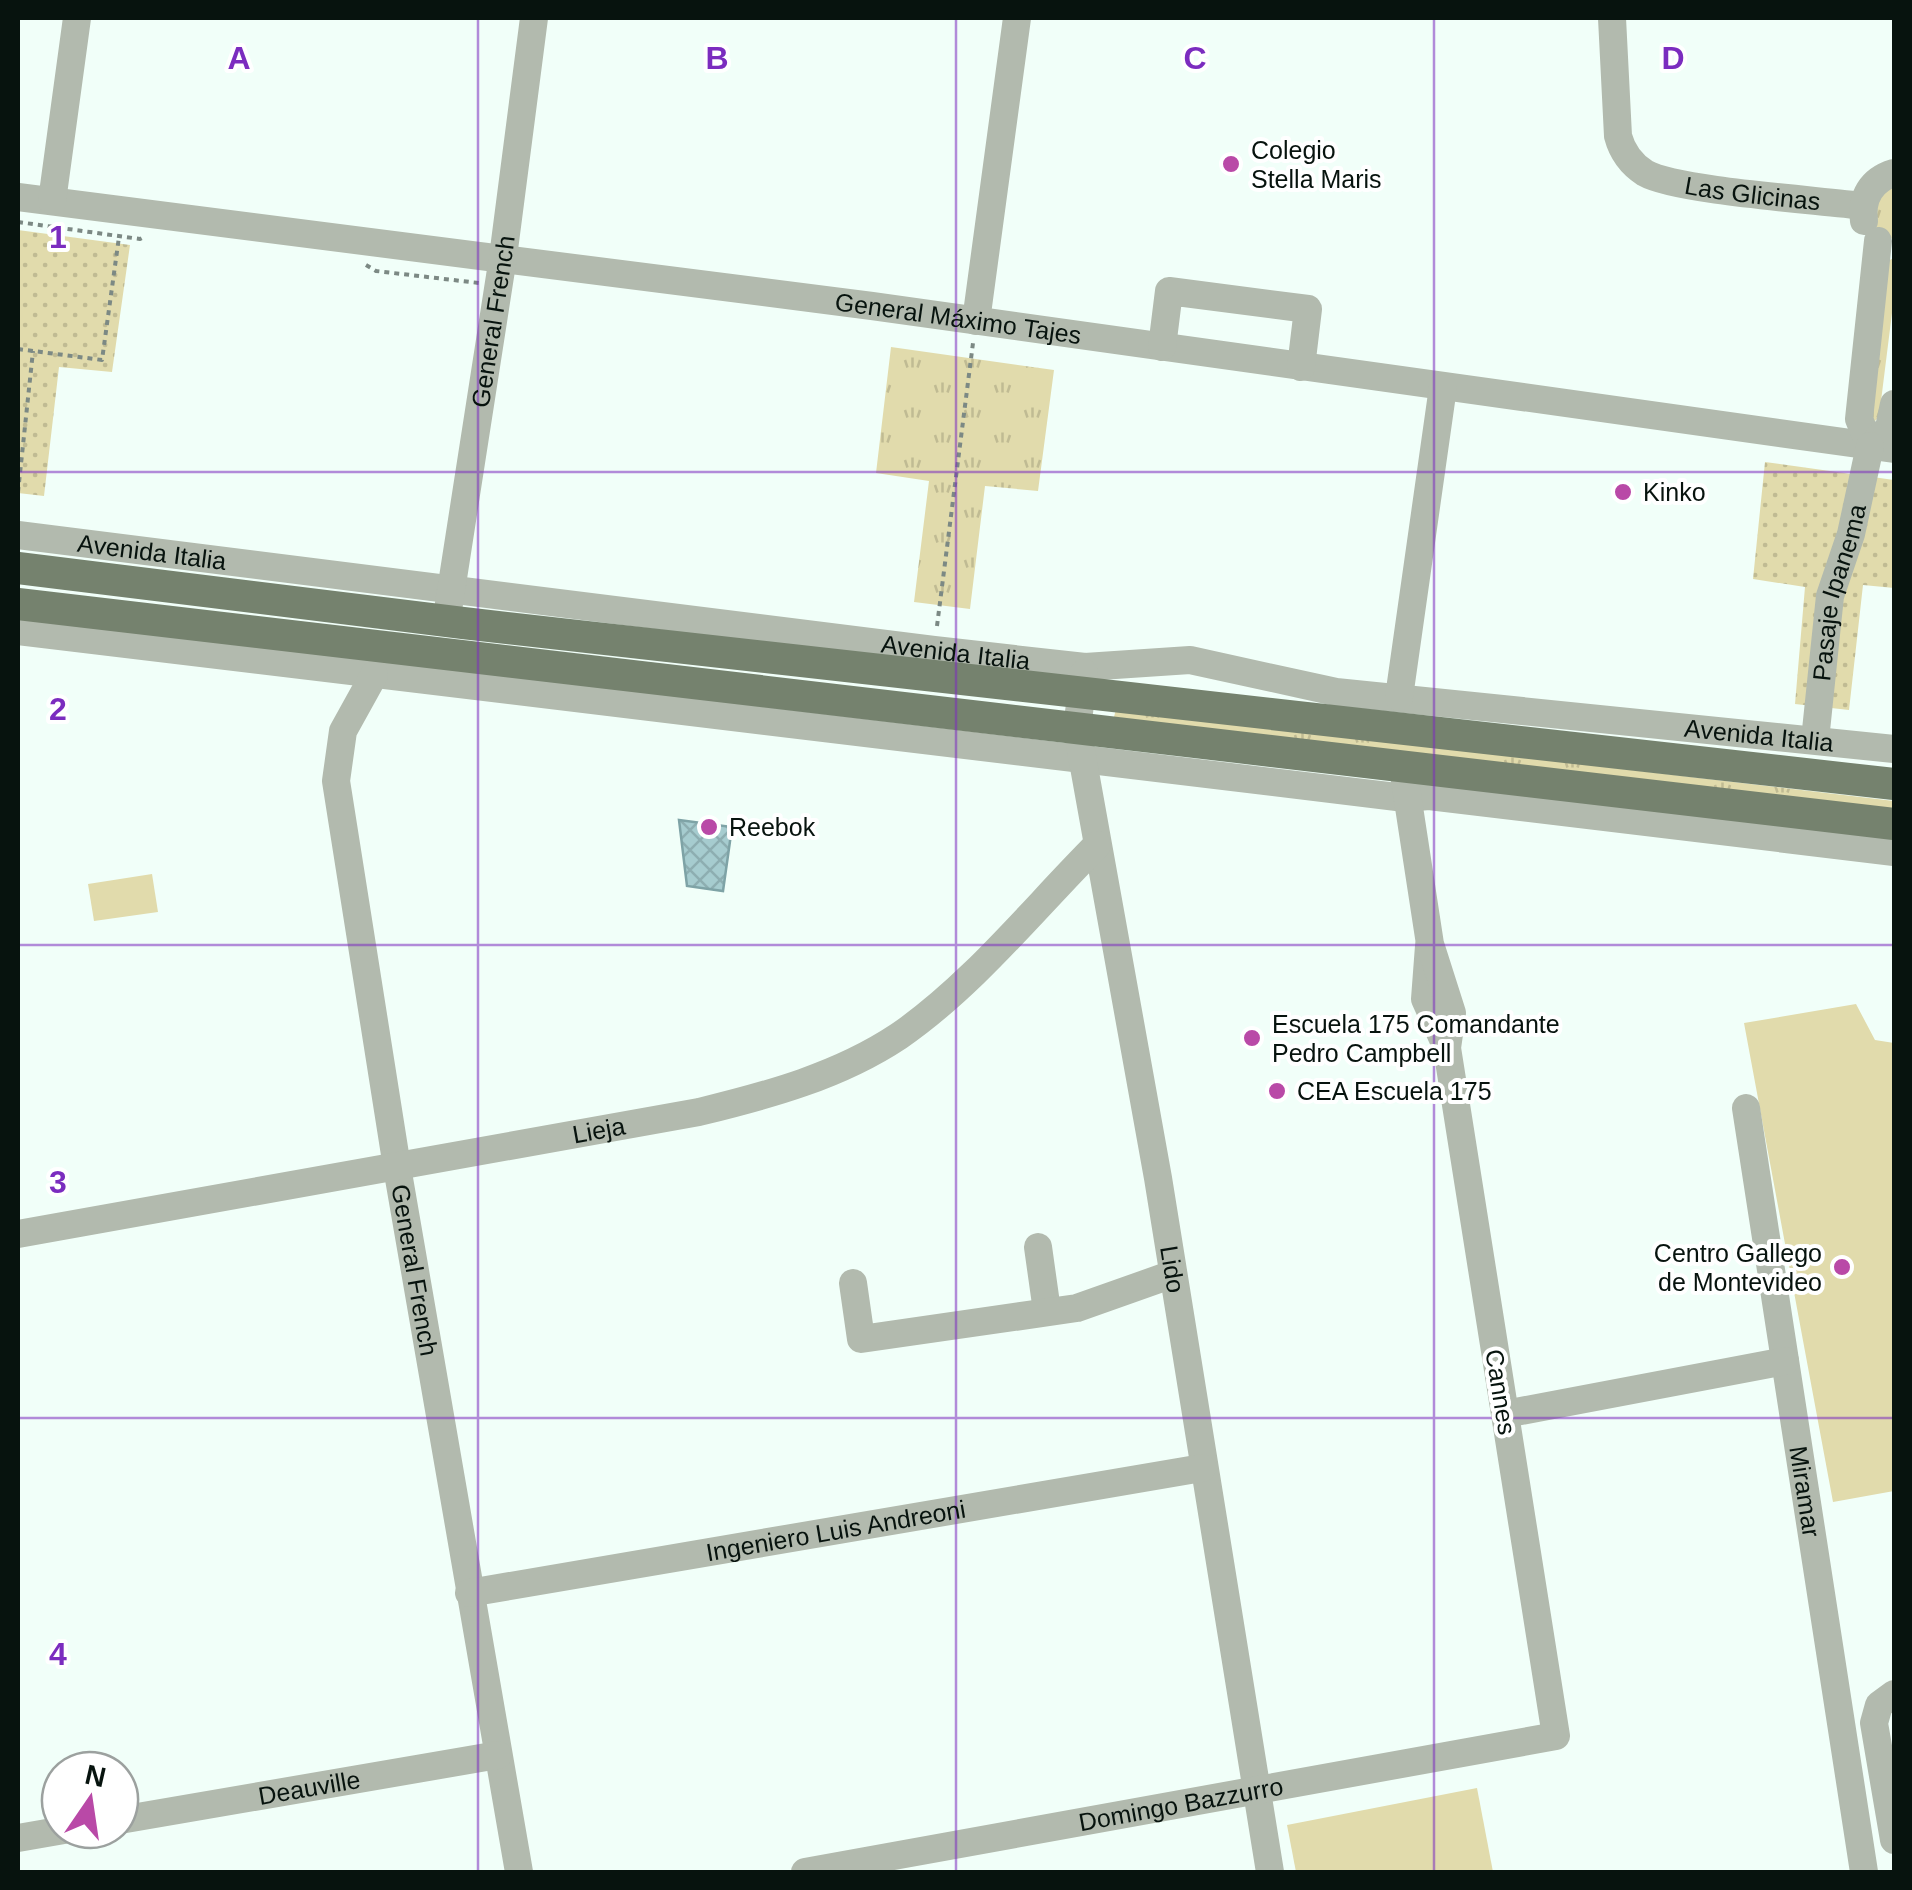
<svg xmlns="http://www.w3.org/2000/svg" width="1912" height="1890" font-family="Helvetica,sans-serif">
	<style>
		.grass { fill: url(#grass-tufts) }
		.park { fill: url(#park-dots) }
		.pitch { fill: #e1dbac }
		.building { fill: url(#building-cross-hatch); stroke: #7ea3a6; stroke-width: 2.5 }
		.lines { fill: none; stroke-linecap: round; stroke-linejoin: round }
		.path { stroke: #7c8984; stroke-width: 4; stroke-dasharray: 5 5; stroke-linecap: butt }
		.minor { stroke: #b2baae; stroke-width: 28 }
		.major { stroke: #75826e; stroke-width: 32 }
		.grid { fill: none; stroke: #7b2cbf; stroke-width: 2.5; stroke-opacity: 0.55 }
		.poi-dot { fill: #b949a7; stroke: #fff; stroke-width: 4 }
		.labels { text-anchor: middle; stroke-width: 8; stroke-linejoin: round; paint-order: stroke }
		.poi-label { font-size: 25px; fill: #07130e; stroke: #fff; text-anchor: start }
		.street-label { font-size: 25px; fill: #07130e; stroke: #fff }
		.grid-label { font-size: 32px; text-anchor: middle; font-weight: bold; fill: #7b2cbf; stroke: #fff; stroke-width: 8; stroke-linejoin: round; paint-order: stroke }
	</style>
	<defs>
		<pattern id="grass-tufts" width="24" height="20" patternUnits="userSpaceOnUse" patternTransform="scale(2.5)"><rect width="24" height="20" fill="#e1dbac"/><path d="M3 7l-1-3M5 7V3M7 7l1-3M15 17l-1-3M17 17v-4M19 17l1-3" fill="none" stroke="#c0bb93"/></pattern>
		<pattern id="park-dots" width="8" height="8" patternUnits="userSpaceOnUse" patternTransform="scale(2.5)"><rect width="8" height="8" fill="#e1dbac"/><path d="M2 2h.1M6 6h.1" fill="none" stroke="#c0bb93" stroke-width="1.8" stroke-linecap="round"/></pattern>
		<pattern id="building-cross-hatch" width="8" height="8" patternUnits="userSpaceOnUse" patternTransform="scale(2.5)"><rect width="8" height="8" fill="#a6cccf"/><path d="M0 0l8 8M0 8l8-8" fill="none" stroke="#8daeb1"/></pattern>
	</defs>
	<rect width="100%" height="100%" fill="#f1fff9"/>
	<g class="grass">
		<polygon points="1894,178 1894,240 1873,227 1874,192"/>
		<polygon points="1892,259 1894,297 1879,417 1873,423 1867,421 1887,261"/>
		<polygon points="891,347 1054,370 1038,491 985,486 970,609 914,602 929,481 876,473"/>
		<polygon points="1116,709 1894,801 1894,816 1114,717"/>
	</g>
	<g class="park">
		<polygon points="18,230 130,245 112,372 59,367 44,496 18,493"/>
		<polygon points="1765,462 1894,480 1894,588 1863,585 1849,710 1795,704 1805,587 1753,579"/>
	</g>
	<g class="pitch">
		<polygon points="152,874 158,912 94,921 88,884"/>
		<polygon points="1856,1004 1875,1040 1894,1043 1894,1491 1833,1502 1744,1023"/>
		<polygon points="1477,1788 1493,1872 1296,1872 1287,1825"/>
	</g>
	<polygon class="building" points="679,820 732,827 723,891 687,886"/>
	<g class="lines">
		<g class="path">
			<polyline points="18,222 140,239 146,236"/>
			<polyline points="366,265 376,271 479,283"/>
			<polyline points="18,349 102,360 119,237"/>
			<polyline points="18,492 33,351"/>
			<polyline points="937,626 973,343"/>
		</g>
		<g class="minor">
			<path id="s1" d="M1612,18l6,118c4,15 13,28 27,37 31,18 174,27 218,33"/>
			<path id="s2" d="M18,197l854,109 1022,143"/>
			<polyline points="52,201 77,18"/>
			<path d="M1864,221c-3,-24 7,-41 30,-48"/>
			<polyline points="976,321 1017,18"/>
			<polyline points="1162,347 1169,291 1308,309 1301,367"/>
			<polyline points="1870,446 1859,419 1878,241"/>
			<polyline points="1870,446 1889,428 1894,404"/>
			<path id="s3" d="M18,535l916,115 151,17 105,-7 146,32 558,57"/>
			<path id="s4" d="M448,610l55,-353 31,-239"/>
			<polyline points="18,631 1405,798 1429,796 1894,852"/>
			<path id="s5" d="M1084,673l-7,55 81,450 112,694"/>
			<path id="s6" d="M374,675l-31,56 -7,50 61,386 122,705"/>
			<polyline points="1399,697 1443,387"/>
			<path id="s7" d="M1815,740l15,-144 21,-62 19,-88"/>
			<polyline points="1429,946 1425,999 1447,1048"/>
			<path id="s8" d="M1746,1108l118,764"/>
			<path id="s9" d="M18,1234l681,-122c70,-17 140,-36 200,-76 74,-51 135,-128 198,-191"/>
			<polyline points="1038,1247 1047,1311"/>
			<polyline points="853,1283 861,1339 1077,1308 1173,1274"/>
			<polyline points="1505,1414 1785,1361"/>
			<path id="s10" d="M469,1593l733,-125"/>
			<polyline points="1894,1694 1879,1705 1874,1723 1894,1840"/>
			<path id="s11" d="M120,1820l378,-65"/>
			<polyline points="18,1838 64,1830"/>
			<path id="s12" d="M805,1872l751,-136 -109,-688 5,-35 -22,-69 -25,-163"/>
		</g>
		<g class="major">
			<polyline points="18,568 463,623 1894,784"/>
			<polyline points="18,604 1894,824"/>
		</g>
	</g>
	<path class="grid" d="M478,18v1854M956,18v1854M1434,18v1854M18,472h1876M18,945h1876M18,1418h1876"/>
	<g class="poi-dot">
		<circle cx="1231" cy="164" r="10"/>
		<circle cx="1623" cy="492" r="10"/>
		<circle cx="709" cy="827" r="10"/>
		<circle cx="1252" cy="1038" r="10"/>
		<circle cx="1277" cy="1091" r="10"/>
		<circle cx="1842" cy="1267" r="10"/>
	</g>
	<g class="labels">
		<g class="poi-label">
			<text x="1251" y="159">Colegio<tspan x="1251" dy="29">Stella Maris</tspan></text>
			<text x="1643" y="501">Kinko</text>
			<text x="729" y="836">Reebok</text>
			<text x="1272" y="1033">Escuela 175 Comandante<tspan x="1272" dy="29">Pedro Campbell</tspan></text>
			<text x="1297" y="1100">CEA Escuela 175</text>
			<text x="1822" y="1262" text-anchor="end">Centro Gallego<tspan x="1822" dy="29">de Montevideo</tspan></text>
		</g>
		<g class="street-label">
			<text dy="9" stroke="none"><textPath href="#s1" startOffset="275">Las Glicinas</textPath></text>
			<text dy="9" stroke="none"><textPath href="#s2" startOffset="948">General Máximo Tajes</textPath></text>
			<text dy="9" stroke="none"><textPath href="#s4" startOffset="292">General French</textPath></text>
			<text dy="9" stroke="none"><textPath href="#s3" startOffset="135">Avenida Italia</textPath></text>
			<text dy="9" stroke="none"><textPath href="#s7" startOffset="150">Pasaje Ipanema</textPath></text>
			<text dy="9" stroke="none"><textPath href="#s3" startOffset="945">Avenida Italia</textPath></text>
			<text dy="9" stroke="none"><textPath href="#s3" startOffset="1755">Avenida Italia</textPath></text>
			<text dy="9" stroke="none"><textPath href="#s9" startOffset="590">Lieja</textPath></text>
			<text dy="9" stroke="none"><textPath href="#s5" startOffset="605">Lido</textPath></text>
			<text dy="9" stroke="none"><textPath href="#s6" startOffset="610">General French</textPath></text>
			<text transform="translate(1501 1392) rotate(81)" y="9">Cannes</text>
			<text dy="9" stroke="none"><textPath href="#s8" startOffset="388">Miramar</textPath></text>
			<text dy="9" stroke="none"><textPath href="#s10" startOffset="372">Ingeniero Luis Andreoni</textPath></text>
			<text dy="9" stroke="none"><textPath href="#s11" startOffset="192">Deauville</textPath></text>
			<text dy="9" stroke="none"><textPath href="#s12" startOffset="382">Domingo Bazzurro</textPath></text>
		</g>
	</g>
	<g class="grid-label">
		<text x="239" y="69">A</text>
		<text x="717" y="69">B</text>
		<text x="1195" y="69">C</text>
		<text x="1673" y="69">D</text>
		<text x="58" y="248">1</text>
		<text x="58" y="720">2</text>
		<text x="58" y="1193">3</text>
		<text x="58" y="1665">4</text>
	</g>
	<rect width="1912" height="1890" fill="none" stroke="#07130e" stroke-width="40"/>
	<g transform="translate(90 1800) rotate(13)"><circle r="48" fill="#ffffff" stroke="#9ca19f" stroke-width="2.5"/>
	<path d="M0-8L18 38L0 25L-18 38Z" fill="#b949a7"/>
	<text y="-15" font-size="28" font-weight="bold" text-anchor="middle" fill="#07130e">N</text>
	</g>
</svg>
